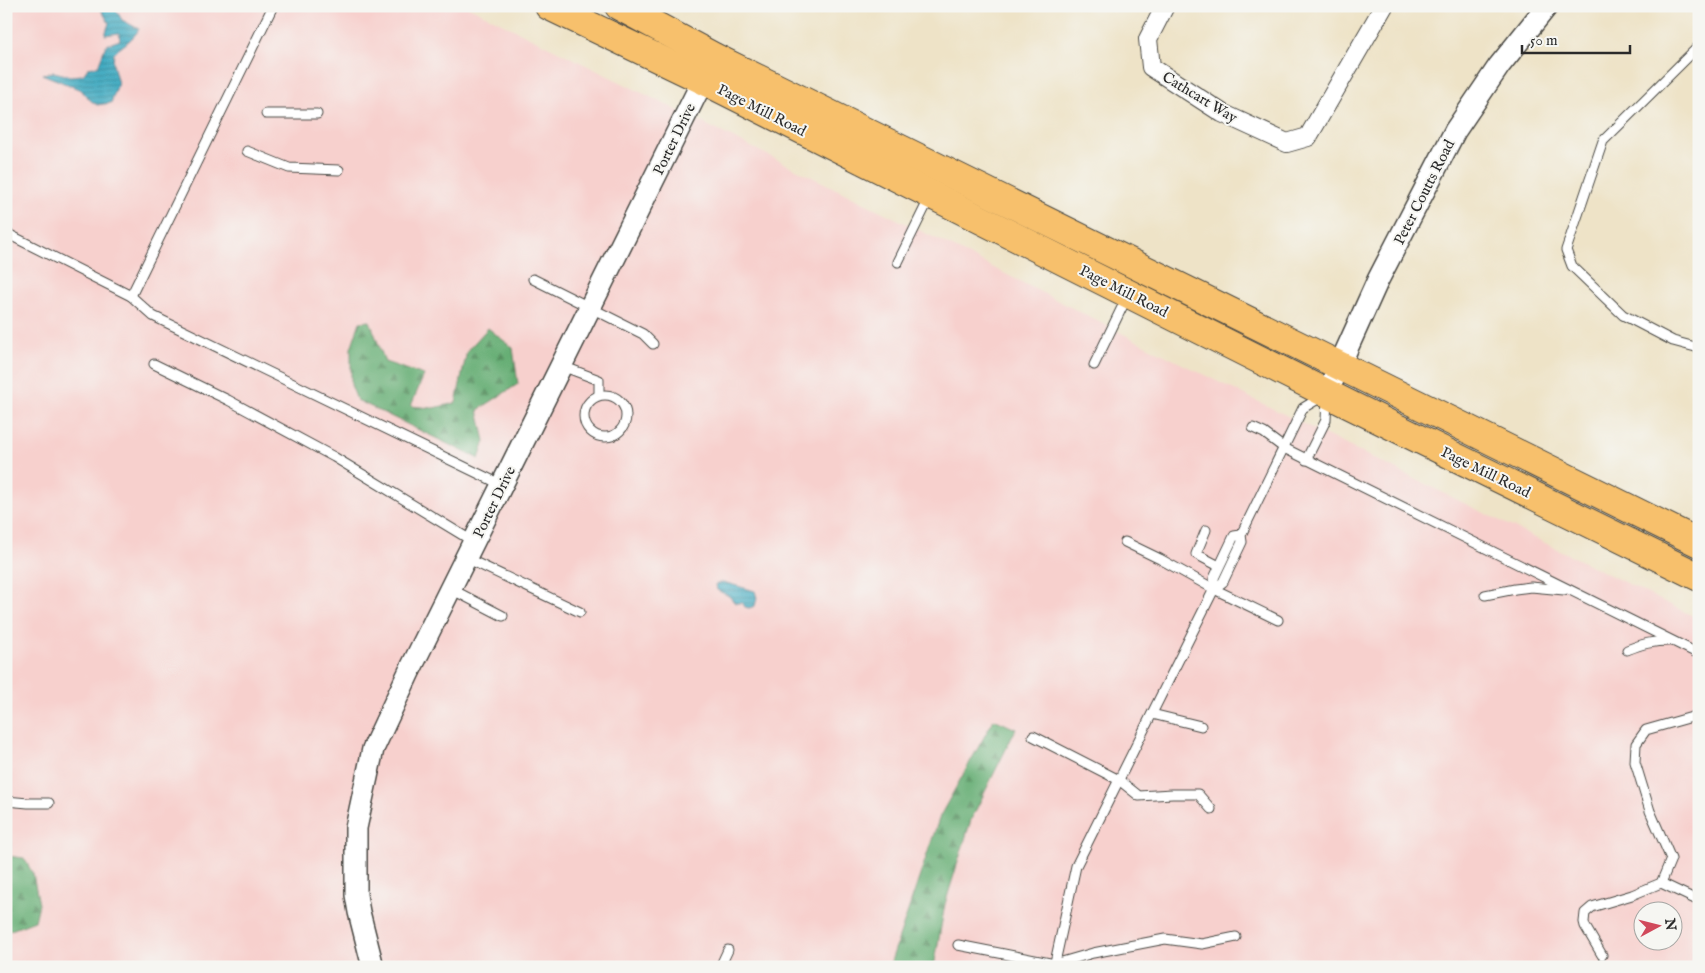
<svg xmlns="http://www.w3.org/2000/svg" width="1705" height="973" font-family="'IM FELL English',serif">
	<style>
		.built { fill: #f7d0cd; fill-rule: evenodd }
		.forest { fill: url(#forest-firs); stroke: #486c50 }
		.water { fill: url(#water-rules); stroke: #366a76 }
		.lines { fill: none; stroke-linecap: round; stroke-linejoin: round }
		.service-casing { stroke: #484742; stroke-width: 11 }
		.minor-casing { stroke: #484742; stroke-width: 20 }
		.tertiary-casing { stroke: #484742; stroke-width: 24 }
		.primary-casing { stroke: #484742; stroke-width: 30 }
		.service { stroke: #fff; stroke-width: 9 }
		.minor { stroke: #fff; stroke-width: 18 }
		.tertiary { stroke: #fff; stroke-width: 21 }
		.primary { stroke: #f7c06c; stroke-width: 28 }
		.labels { text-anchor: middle; stroke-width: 4; stroke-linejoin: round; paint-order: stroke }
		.street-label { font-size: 15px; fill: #2b2b2b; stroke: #f6f6f2 }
	</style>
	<defs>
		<pattern id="forest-firs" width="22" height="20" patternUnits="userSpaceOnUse" patternTransform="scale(1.25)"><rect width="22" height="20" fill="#66ae74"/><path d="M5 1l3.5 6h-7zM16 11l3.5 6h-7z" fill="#548e5f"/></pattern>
		<pattern id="water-rules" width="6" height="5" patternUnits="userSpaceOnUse" patternTransform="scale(1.25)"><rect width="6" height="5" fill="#41aac1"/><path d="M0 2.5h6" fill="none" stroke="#378b9d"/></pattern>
	</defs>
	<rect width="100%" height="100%" fill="#f6f6f2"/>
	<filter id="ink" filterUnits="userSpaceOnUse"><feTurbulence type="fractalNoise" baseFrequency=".02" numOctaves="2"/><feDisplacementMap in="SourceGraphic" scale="10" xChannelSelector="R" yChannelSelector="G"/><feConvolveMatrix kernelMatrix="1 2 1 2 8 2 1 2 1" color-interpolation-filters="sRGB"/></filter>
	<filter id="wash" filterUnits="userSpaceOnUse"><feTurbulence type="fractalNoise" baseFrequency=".0096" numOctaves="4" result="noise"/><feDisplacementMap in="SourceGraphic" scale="20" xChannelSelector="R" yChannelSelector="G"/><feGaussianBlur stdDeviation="1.12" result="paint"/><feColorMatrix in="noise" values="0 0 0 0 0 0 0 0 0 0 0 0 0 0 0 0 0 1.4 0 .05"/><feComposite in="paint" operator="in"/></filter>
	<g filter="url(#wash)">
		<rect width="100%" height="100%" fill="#eee3c7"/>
		<path class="built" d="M6,6h461l468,232 245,125 519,256v348h-1693zM1642,910h30v30h-30z"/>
		<g class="forest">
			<polygon points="370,321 385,362 424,375 411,406 433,408 456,403 467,351 488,328 513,348 518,384 478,410 485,441 479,459 357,400 351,385 351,348 360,322"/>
			<polygon points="994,719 1016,729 971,820 945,904 934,967 889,967 940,816"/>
			<polygon points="6,821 11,841 8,856 24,858 33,874 39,904 35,921 6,932"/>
		</g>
		<g class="water">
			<path d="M99,6h15l8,14 17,9c-5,10 -17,17 -25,24l-1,11 5,20 -7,19 -14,2 -7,-5 -9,-10 -39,-16 12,-2 16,4 13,-1 5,-7 10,-2 8,-21 14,-5 -1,-7 -14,2 4,-12z"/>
			<polygon points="723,582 755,591 757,598 755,606 749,608 745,607 742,603 735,603 729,596 717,590 716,584"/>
		</g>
	</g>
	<g filter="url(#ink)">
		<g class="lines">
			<g class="service-casing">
				<g id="service">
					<polyline points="1699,46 1603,141 1566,250 1572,266 1623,315 1673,341 1699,348"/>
					<polyline points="266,114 317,114"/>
					<polyline points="247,151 289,168 339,170"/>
					<polyline points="6,233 131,296 153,316 502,485"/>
					<polyline points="898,262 930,197"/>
					<polyline points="533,279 643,334 653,344"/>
					<polyline points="131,296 273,6"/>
					<polyline points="154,364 228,400 334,457 474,542"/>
					<polyline points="1094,365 1127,297"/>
					<polyline points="562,366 599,380 599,395"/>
					<circle cx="605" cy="416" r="21"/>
					<polyline points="1253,428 1264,433 1284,448 1699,654"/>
					<polyline points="1306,460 1326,420 1327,398"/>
					<polyline points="1206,530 1196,554 1219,566"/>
					<polyline points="1125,542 1160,559 1214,589 1278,620"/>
					<polyline points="466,558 580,612"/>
					<polyline points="451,589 503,616"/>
					<polyline points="1214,589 1214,578 1234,536 1241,535"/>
					<polyline points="1485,595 1515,589 1531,587 1564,590"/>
					<path d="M1627,650c15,-6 26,-9 42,-9"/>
					<polyline points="1152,714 1201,726"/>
					<polyline points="1033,736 1119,780 1139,796 1172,794 1198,794 1211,809"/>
					<polyline points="6,801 28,803 49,803"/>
					<polyline points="1661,883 1699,901"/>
					<polyline points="958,945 1055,964 1093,953 1165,939 1202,944 1236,937"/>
					<polyline points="1602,955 1585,926 1584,922 1585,913 1592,907 1632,895 1661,883 1671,859 1650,811 1635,762 1636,744 1646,730 1699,715"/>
					<polyline points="720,967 728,950"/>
					<polyline points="1054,967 1076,866 1214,589 1223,582 1242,542 1241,535 1303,408 1323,396"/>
				</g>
			</g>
			<g class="minor-casing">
				<polyline id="minor" points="1165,6 1148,39 1151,67 1222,113 1287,143 1308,137 1384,6"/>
			</g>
			<g class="tertiary-casing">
				<g id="tertiary">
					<polyline points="1327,393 1378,280 1455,131 1499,66 1547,6"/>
					<polyline points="373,967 359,912 356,895 356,828 373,749 409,672 710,66"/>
				</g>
			</g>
			<g class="primary-casing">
				<g id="primary">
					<polyline points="549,6 703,80 1348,404 1699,577"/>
					<polyline points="619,6 714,57 1699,543"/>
				</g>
			</g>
			<use href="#service" class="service"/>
			<use href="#minor" class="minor"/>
			<use href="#tertiary" class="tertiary"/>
			<use href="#primary" class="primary"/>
		</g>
	</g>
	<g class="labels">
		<g class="street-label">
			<text transform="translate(1200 97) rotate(31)" y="5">Cathcart Way</text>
			<text transform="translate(762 110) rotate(27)" y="5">Page Mill Road</text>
			<text transform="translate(674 139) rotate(-64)" y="5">Porter Drive</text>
			<text transform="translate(1424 192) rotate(-63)" y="5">Peter Coutts Road</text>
			<text transform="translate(1124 291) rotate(27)" y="5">Page Mill Road</text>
			<text transform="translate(1486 472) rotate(26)" y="5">Page Mill Road</text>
			<text transform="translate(494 502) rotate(-64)" y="5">Porter Drive</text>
		</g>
	</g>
	<rect width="1705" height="973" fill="none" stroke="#f6f6f2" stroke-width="25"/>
	<g transform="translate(1658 926) rotate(83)"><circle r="24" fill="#f6f6f2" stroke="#a5a5a2"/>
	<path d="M0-4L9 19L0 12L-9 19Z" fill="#d1495b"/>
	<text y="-8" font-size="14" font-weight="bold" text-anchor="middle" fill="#2b2b2b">N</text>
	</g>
	<path d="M1522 45v8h108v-8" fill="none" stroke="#2b2b2b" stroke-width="2.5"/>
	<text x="1530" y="45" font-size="15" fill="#2b2b2b" stroke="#f6f6f2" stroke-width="4" paint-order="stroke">50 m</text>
</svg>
